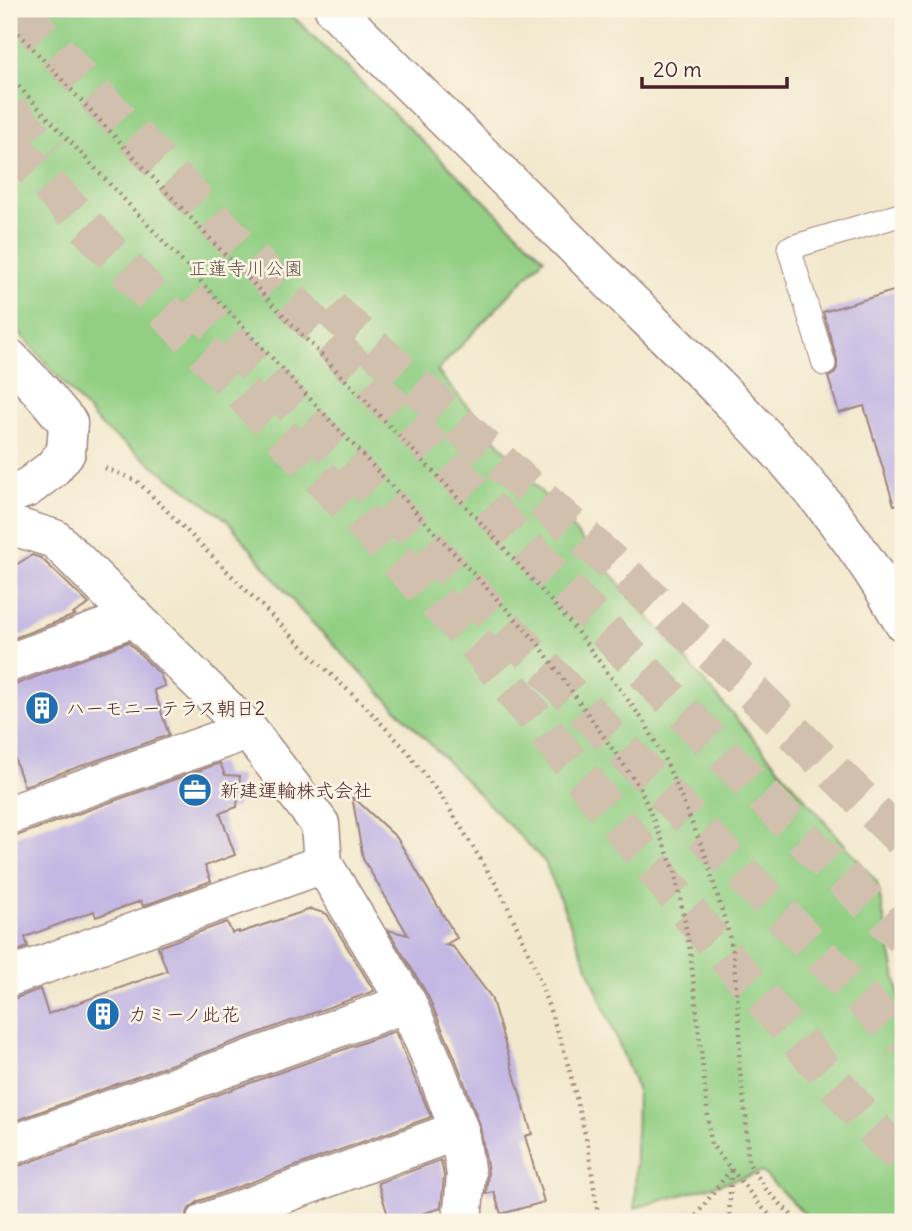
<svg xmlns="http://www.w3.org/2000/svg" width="912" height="1231" font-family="Delius,'Klee One',sans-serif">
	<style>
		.green { fill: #92cf84; stroke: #6e7758; stroke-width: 2 }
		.building { fill: #c3b8e3 }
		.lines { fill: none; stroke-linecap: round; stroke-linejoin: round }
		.highway-tunnel { stroke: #d0c0ad; stroke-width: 38; stroke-dasharray: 38 19; stroke-linecap: butt }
		.lane-casing { stroke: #9e847c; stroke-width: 25 }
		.street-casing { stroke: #9e847c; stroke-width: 41 }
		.path { stroke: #9e847c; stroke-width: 4.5; stroke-dasharray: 2 5; stroke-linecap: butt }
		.lane { stroke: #fff; stroke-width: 23 }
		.street { stroke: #fff; stroke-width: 38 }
		.labels { text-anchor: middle; stroke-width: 5; stroke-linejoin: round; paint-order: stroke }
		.park-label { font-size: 19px; fill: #605446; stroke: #fcf5e5 }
		.poi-label { font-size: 19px; fill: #4a1f2b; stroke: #fcf5e5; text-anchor: start }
	</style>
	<rect width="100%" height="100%" fill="#fcf5e5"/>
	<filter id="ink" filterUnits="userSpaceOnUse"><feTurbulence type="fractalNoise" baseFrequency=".0143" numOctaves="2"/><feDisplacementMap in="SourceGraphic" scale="14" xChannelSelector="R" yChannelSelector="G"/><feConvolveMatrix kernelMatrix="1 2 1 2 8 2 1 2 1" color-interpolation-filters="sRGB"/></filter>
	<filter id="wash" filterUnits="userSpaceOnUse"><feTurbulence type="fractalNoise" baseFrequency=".00686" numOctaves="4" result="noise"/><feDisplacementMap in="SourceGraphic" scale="28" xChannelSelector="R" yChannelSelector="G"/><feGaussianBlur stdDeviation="1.57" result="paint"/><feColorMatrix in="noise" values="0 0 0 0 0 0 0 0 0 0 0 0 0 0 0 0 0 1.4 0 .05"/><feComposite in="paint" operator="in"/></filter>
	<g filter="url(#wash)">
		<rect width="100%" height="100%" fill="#f2e8cd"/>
		<polygon class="green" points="9,9 285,9 544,258 437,371 877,882 903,1015 903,1222 813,1222 762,1172 635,1208 637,1089 545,862 301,611 227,520 102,427 9,321"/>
		<g id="blocks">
			<g class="building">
				<polygon points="903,288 903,503 894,505 864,406 839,413 828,377 834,374 837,368 837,360 823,312"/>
				<polygon points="32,555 41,558 89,604 73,614 75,615 9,640 9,569"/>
				<polygon points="128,642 160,674 165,686 154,690 169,735 24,786 9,742 9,684 17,684"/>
				<polygon points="220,763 225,775 240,776 237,807 220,813 235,855 205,866 211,881 143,906 141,901 96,917 94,911 25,937 28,947 9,954 9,836 16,836"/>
				<polygon points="352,796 397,838 457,938 445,945 453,947 491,997 532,1134 525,1136 544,1202 501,1214 494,1192 486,1194 488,1172 479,1122 455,1058 427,994 388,930 408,935 363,859"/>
				<polygon points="311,909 327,914 374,991 9,1123 9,998 16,998 40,989 48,1014 167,971 158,947 227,922 232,933 239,931 239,933"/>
				<polygon points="395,1031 431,1117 199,1201 189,1209 185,1218 185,1222 9,1222 9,1167 16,1167"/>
				<polygon points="441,1160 444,1176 441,1208 395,1222 390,1222 378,1183"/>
			</g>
		</g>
	</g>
	<g filter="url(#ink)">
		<use href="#blocks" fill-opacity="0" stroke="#9e847c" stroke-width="2"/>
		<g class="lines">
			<g class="highway-tunnel">
				<polyline points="18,9 101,101 831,867 903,937"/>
				<polyline points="9,111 50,154"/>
				<polyline points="9,143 477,645 695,920 880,1136 903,1159"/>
				<polyline points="189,298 903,1041"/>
				<polyline points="331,309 726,666 903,840"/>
			</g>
			<g class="lane-casing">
				<g id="lane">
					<polyline points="824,364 789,248 903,214"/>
					<polyline points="883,585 903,571"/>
				</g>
			</g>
			<g class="street-casing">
				<g id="street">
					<path d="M334,9c99,97 197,194 295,291 101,99 205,196 274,322"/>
					<polyline points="9,358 41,391 68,423 66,452 52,469 27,488 9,494"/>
					<polyline points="9,525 55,539 248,730 320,824 323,864 407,1003 435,1067 459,1130 466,1175 462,1222"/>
					<polyline points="9,663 134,617"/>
					<polyline points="9,815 248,730"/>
					<polyline points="9,977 323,864"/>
					<polyline points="9,1146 407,1003"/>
					<polyline points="206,1222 459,1130"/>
				</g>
			</g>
			<g class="path">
				<polyline points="9,23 214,243 451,490 502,546 573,626 645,723 667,764 705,854 728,931 733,951 740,1032 739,1064 746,1118 748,1162 766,1189 798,1222"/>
				<polyline points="9,76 537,642 640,788 675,871 690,950 711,1144 760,1205 776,1222"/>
				<polyline points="105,468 137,481 324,668 365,706 407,751 446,803 503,896 534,965 566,1056 588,1146 599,1222"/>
				<polyline points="693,1222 695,1217 731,1169"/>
				<polyline points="729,1222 731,1170"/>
			</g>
			<use href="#lane" class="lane"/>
			<use href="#street" class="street"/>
		</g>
	</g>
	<defs>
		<g id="building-disc" transform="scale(1.75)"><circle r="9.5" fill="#1f6fb2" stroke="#fcf5e5"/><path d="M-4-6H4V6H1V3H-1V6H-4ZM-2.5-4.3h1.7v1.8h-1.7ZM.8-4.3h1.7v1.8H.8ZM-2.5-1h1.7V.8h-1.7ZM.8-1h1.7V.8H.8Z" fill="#fff"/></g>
		<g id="office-disc" transform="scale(1.75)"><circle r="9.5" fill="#1f6fb2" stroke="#fcf5e5"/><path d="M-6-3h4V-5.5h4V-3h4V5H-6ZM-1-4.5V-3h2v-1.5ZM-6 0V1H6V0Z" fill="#fff"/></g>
	</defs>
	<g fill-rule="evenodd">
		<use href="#building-disc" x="42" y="708"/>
		<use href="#office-disc" x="195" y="790"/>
		<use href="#building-disc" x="103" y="1014"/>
	</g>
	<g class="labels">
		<g class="park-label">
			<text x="246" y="275">正蓮寺川公園</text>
		</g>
		<g class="poi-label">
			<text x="66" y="715">ハーモニーテラス朝日2</text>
			<text x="220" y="797">新建運輸株式会社</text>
			<text x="128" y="1021">カミーノ此花</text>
		</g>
	</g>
	<rect width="912" height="1231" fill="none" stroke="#fcf5e5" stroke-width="35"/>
	<path d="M642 77v10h145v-10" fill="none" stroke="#4a1f2b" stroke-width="3.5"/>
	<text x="653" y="77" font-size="21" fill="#4a1f2b" stroke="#fcf5e5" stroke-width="5" paint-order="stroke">20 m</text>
</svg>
